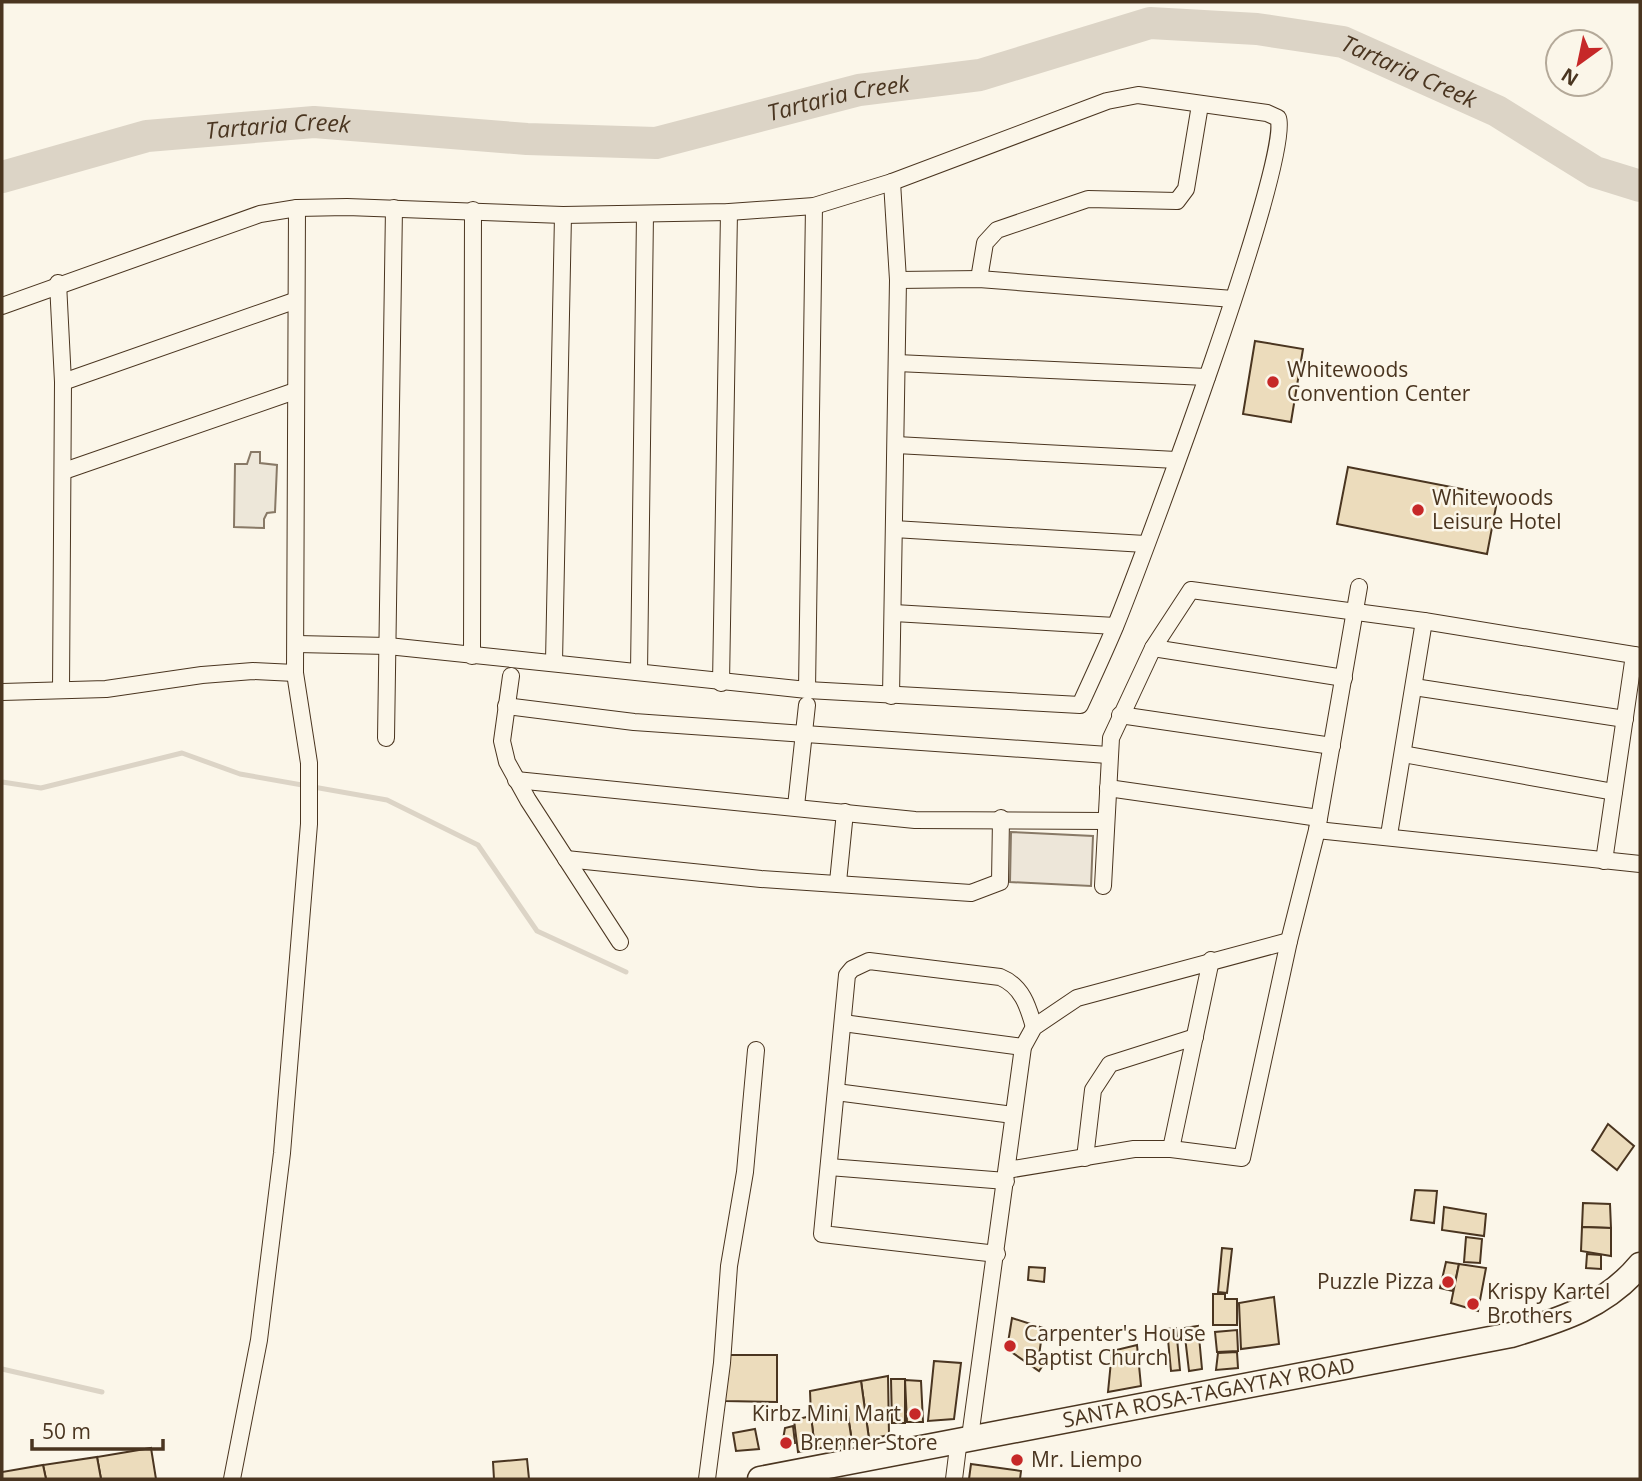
<svg xmlns="http://www.w3.org/2000/svg" width="1642" height="1481" font-family="'Open Sans',sans-serif">
	<style>
		.green { fill: #ede6d9; stroke: #887966; stroke-width: 2 }
		.parking { fill: #ede7d9; stroke: #887966; stroke-width: 2 }
		.lines { fill: none; stroke-linecap: round; stroke-linejoin: round }
		.stream { stroke: #dcd4c6; stroke-width: 5 }
		.river { stroke: #dcd4c6; stroke-width: 32 }
		.building { fill: #ecdcbc; stroke: #4a3520; stroke-width: 2 }
		.street-casing { stroke: #4a3520; stroke-width: 18 }
		.primary-casing { stroke: #4a3520; stroke-width: 27 }
		.street { stroke: #fbf6e9; stroke-width: 16 }
		.primary { stroke: #fbf6e9; stroke-width: 24 }
		.poi-dot { fill: #c62828; stroke: #fbf6e9; stroke-width: 2.5 }
		.labels { text-anchor: middle; stroke-width: 5; stroke-linejoin: round; paint-order: stroke }
		.poi-label { font-size: 21px; fill: #4a3520; stroke: #fbf6e9; text-anchor: start }
		.street-label { font-size: 21px; fill: #4a3520; stroke: #fbf6e9 }
		.water-label { font-size: 23px; font-style: italic; fill: #4a3520; stroke: #fbf6e9 }
	</style>
	<rect width="100%" height="100%" fill="#fbf6e9"/>
	<polygon class="green" points="1011,832 1093,836 1091,886 1010,882"/>
	<polygon class="parking" points="251,452 260,452 260,463 277,465 275,512 267,513 264,519 264,528 234,527 235,464 247,464"/>
	<g class="lines">
		<g class="stream">
			<polyline points="2,782 41,788 182,753 240,774 387,800 478,845 537,931 626,972"/>
			<polyline points="2,1369 102,1392"/>
		</g>
		<path class="river" id="s1" d="M2,177l145,-41 167,-14 213,17 129,4 203,-53 121,-15 170,-52 107,6 86,13 154,69 98,61 45,14"/>
	</g>
	<g class="building">
		<polygon points="1255,341 1303,349 1291,422 1243,414"/>
		<polygon points="1348,467 1498,496 1487,554 1337,524"/>
		<polygon points="1608,1124 1634,1146 1617,1170 1592,1150"/>
		<polygon points="1415,1190 1437,1191 1434,1223 1411,1220"/>
		<polygon points="1583,1203 1610,1204 1611,1228 1582,1227"/>
		<polygon points="1444,1207 1486,1214 1484,1236 1442,1230"/>
		<polygon points="1582,1227 1611,1228 1611,1256 1581,1251"/>
		<polygon points="1466,1237 1482,1239 1480,1263 1464,1262"/>
		<polygon points="1222,1248 1232,1249 1227,1293 1218,1292"/>
		<polygon points="1587,1254 1601,1255 1601,1269 1586,1268"/>
		<polygon points="1446,1262 1459,1264 1453,1291 1440,1288"/>
		<polygon points="1459,1264 1486,1268 1478,1311 1451,1303"/>
		<polygon points="1029,1267 1045,1268 1044,1282 1028,1280"/>
		<polygon points="1213,1294 1225,1294 1225,1299 1237,1299 1237,1325 1213,1325"/>
		<polygon points="1274,1297 1279,1344 1241,1349 1239,1303"/>
		<polygon points="1012,1318 1043,1328 1038,1362 1043,1365 1039,1371 1007,1349"/>
		<polygon points="1198,1326 1202,1369 1189,1371 1184,1328"/>
		<polygon points="1176,1328 1180,1370 1171,1371 1167,1329"/>
		<polygon points="1237,1330 1238,1351 1217,1352 1215,1332"/>
		<polygon points="1137,1345 1141,1386 1108,1392 1112,1351"/>
		<polygon points="1237,1352 1238,1368 1216,1370 1218,1353"/>
		<polygon points="725,1355 777,1355 777,1402 725,1401"/>
		<polygon points="934,1361 961,1363 954,1419 928,1421"/>
		<polygon points="888,1376 889,1435 869,1439 861,1381"/>
		<polygon points="891,1379 905,1379 905,1423 892,1423"/>
		<polygon points="905,1380 921,1381 923,1422 907,1422"/>
		<polygon points="861,1381 869,1439 852,1442 847,1409 811,1416 810,1391"/>
		<polygon points="847,1409 852,1442 815,1449 811,1416"/>
		<polygon points="811,1416 815,1449 798,1452 794,1420"/>
		<polygon points="793,1426 795,1443 782,1445 785,1428"/>
		<polygon points="755,1429 759,1449 736,1451 733,1433"/>
		<polygon points="151,1448 156,1479 101,1479 97,1457"/>
		<polygon points="97,1457 101,1479 46,1479 43,1465"/>
		<polygon points="527,1459 529,1479 494,1479 493,1462"/>
		<polygon points="971,1464 1021,1471 1020,1479 969,1479"/>
		<polygon points="43,1465 46,1479 2,1479 2,1472"/>
	</g>
	<g class="lines">
		<g class="street-casing">
			<g id="street">
				<polyline points="979,279 985,243 997,230 1088,199 1177,201 1186,189 1200,105"/>
				<polyline points="898,280 979,279 1233,299"/>
				<polyline points="58,283 63,382 61,690"/>
				<path d="M2,306l258,-92 37,-6 50,-1 216,8 166,-3 85,-6 78,-24 215,-81 31,-6 129,18 11,5c16,37 -138,448 -163,509 -11,26 -23,52 -35,78l-273,-15 -419,-44 -91,-2"/>
				<polyline points="897,363 1207,377"/>
				<polyline points="63,382 294,301"/>
				<polyline points="896,445 1176,460"/>
				<polyline points="64,471 295,391"/>
				<polyline points="894,529 1145,544"/>
				<polyline points="894,613 1115,626"/>
				<polyline points="1153,648 1344,678"/>
				<polyline points="472,656 473,210"/>
				<polyline points="554,662 563,215"/>
				<polyline points="639,672 645,214"/>
				<polyline points="511,676 502,741 507,762 528,800 620,942"/>
				<polyline points="721,683 729,212"/>
				<polyline points="1414,687 1625,719"/>
				<polyline points="807,690 814,206"/>
				<polyline points="2,692 106,689 202,675 253,671 295,673"/>
				<polyline points="891,696 898,280 892,182"/>
				<polyline points="506,706 634,722 1108,755"/>
				<polyline points="1120,715 1332,746"/>
				<polyline points="386,738 394,208"/>
				<polyline points="1403,754 1614,792"/>
				<polyline points="516,780 915,820 1105,821"/>
				<polyline points="1108,788 1319,818"/>
				<polyline points="796,806 807,705"/>
				<polyline points="1317,830 1640,864"/>
				<polyline points="1389,835 1424,621"/>
				<polyline points="566,859 761,879 971,893 1000,882 1001,818"/>
				<polyline points="1604,861 1634,655"/>
				<polyline points="838,882 845,812"/>
				<polyline points="1103,886 1111,738 1153,648 1191,590 1424,621 1640,656"/>
				<polyline points="843,1023 1023,1047"/>
				<polyline points="836,1092 1013,1115"/>
				<polyline points="1171,1149 1211,960"/>
				<polyline points="1085,1158 1093,1090 1110,1064 1195,1037"/>
				<polyline points="829,1167 1006,1181"/>
				<polyline points="1007,1170 1134,1149 1171,1149 1242,1158 1289,941 1317,830 1359,587"/>
				<path d="M997,1254l-175,-20 25,-259 5,-6 17,-8 131,16c22,9 28,29 34,50"/>
				<polyline points="970,1437 1023,1047 1034,1027 1077,998 1289,941"/>
				<polyline points="232,1479 259,1340 282,1153 309,824 309,763 295,673 297,208"/>
				<polyline points="707,1479 722,1363 729,1266 745,1172 756,1050"/>
				<polyline points="954,1479 959,1439"/>
			</g>
		</g>
		<g class="primary-casing">
			<g id="primary">
				<path id="s2" d="M760,1479l751,-144c50,-15 95,-29 129,-70"/>
			</g>
		</g>
		<use href="#street" class="street"/>
		<use href="#primary" class="primary"/>
	</g>
	<g class="poi-dot">
		<circle cx="1273" cy="382" r="7"/>
		<circle cx="1418" cy="510" r="7"/>
		<circle cx="1448" cy="1282" r="7"/>
		<circle cx="1473" cy="1304" r="7"/>
		<circle cx="1010" cy="1346" r="7"/>
		<circle cx="915" cy="1414" r="7"/>
		<circle cx="786" cy="1443" r="7"/>
		<circle cx="1017" cy="1460" r="7"/>
	</g>
	<g class="labels">
		<g class="poi-label">
			<text x="1287" y="377">Whitewoods<tspan x="1287" dy="24">Convention Center</tspan></text>
			<text x="1432" y="505">Whitewoods<tspan x="1432" dy="24">Leisure Hotel</tspan></text>
			<text x="1434" y="1289" text-anchor="end">Puzzle Pizza</text>
			<text x="1487" y="1299">Krispy Kartel<tspan x="1487" dy="24">Brothers</tspan></text>
			<text x="1024" y="1341">Carpenter's House<tspan x="1024" dy="24">Baptist Church</tspan></text>
			<text x="901" y="1421" text-anchor="end">Kirbz Mini Mart</text>
			<text x="800" y="1450">Brenner Store</text>
			<text x="1031" y="1467">Mr. Liempo</text>
		</g>
		<g class="street-label">
			<text dy="7" stroke="none"><textPath href="#s2" startOffset="457">SANTA ROSA-TAGAYTAY ROAD</textPath></text>
		</g>
		<g class="water-label">
			<text dy="8" stroke="none"><textPath href="#s1" startOffset="1437">Tartaria Creek</textPath></text>
			<text dy="8" stroke="none"><textPath href="#s1" startOffset="849">Tartaria Creek</textPath></text>
			<text dy="8" stroke="none"><textPath href="#s1" startOffset="282">Tartaria Creek</textPath></text>
		</g>
	</g>
	<rect width="1642" height="1481" fill="none" stroke="#4a3520" stroke-width="7"/>
	<g transform="translate(1579 63) rotate(213)"><circle r="33" fill="#fbf6e9" stroke="#b4a999" stroke-width="2"/>
	<path d="M0-5L12 26L0 18L-12 26Z" fill="#c62828"/>
	<text y="-10" font-size="19" font-weight="bold" text-anchor="middle" fill="#4a3520">N</text>
	</g>
	<path d="M32 1439v10h131v-10" fill="none" stroke="#4a3520" stroke-width="3.5"/>
	<text x="42" y="1439" font-size="21" fill="#4a3520" stroke="#fbf6e9" stroke-width="5" paint-order="stroke">50 m</text>
</svg>
